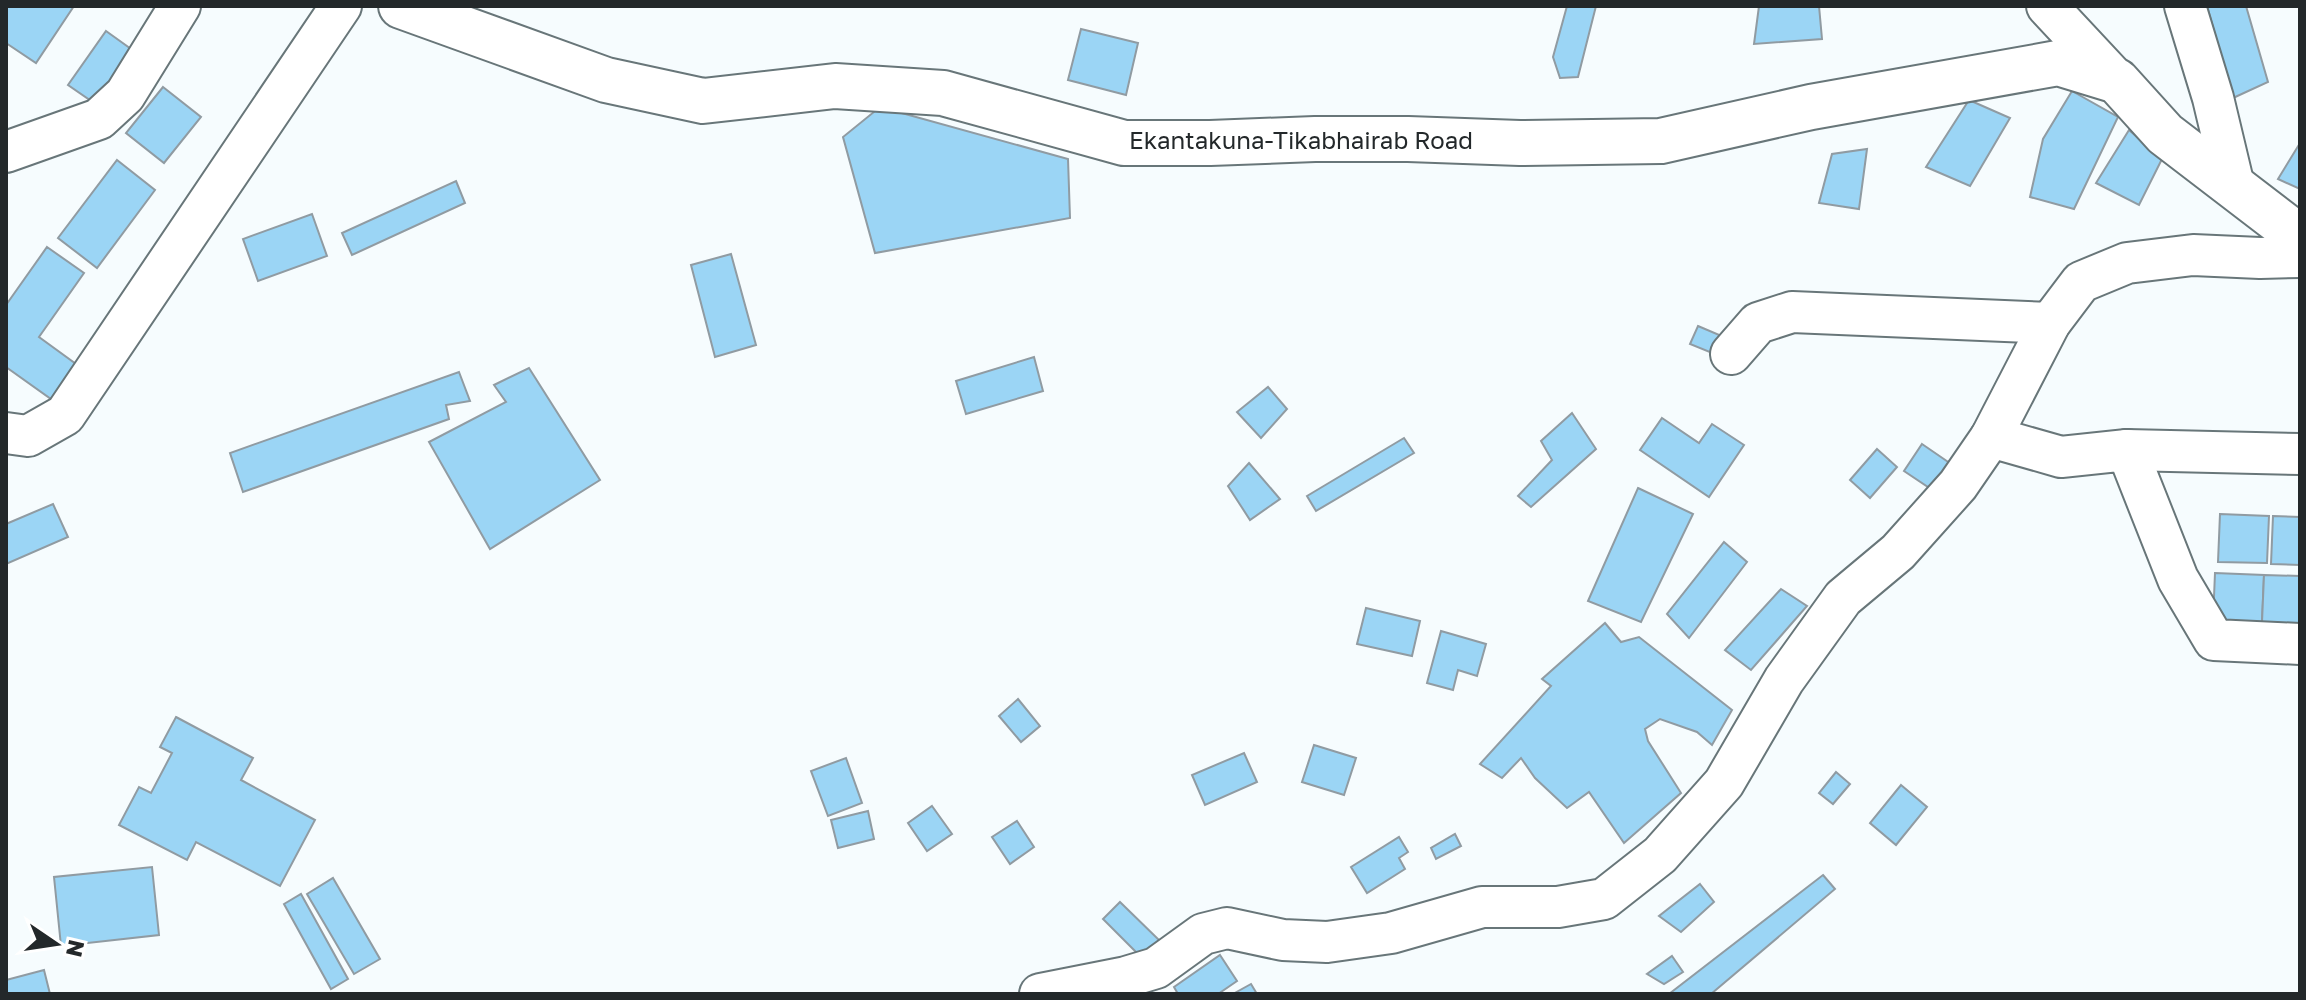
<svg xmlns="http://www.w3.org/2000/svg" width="2306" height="1000" font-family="'Golos Text',sans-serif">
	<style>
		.building { fill: #9bd5f5; stroke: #909ba2; stroke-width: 2 }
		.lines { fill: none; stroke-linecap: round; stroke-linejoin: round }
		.minor-casing { stroke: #687679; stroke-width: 44 }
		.major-casing { stroke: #687679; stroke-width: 48 }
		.minor { stroke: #fff; stroke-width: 40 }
		.major { stroke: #fff; stroke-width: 44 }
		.labels { text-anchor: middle; stroke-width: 8; stroke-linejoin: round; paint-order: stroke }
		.street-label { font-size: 24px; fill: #23282a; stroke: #fff }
	</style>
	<rect width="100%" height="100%" fill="#f6fcfe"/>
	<g class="building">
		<polygon points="6,6 74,6 36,63 6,43"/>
		<polygon points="1567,6 1596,6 1578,77 1560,78 1553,57"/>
		<polygon points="1759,6 1819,6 1822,39 1754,44"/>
		<polygon points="2207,6 2246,6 2268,82 2233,98"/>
		<polygon points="1081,29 1138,43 1126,95 1068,80"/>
		<polygon points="106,31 138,54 100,107 68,85"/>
		<polygon points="163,87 201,117 164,163 126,133"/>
		<polygon points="2072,91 2118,117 2074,209 2030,197 2043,139"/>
		<polygon points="1969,100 2010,118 1970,186 1926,167"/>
		<polygon points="880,107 1068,159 1070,218 875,253 843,137"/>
		<polygon points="2129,130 2162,159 2139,205 2096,183"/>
		<polygon points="2300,143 2300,189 2278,179"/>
		<polygon points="1867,149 1859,209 1819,203 1832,154"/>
		<polygon points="117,160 155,190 97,268 58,238"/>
		<polygon points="456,181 465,203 352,255 342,233"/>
		<polygon points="312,214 327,256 258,281 243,239"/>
		<polygon points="47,247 84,273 39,337 76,364 51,399 6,367 6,305"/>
		<polygon points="731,254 756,345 715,357 691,265"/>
		<polygon points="1698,326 1724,337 1717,355 1690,344"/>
		<polygon points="1034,357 1043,391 966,414 956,381"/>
		<polygon points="529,368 600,480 490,549 429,442 506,402 494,385"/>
		<polygon points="459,372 470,401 446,405 449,419 243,492 230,453"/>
		<polygon points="1268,387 1287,409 1261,438 1237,412"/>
		<polygon points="1572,413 1596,449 1531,507 1518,496 1552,460 1541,441"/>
		<polygon points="1662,418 1699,443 1712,424 1744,445 1709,497 1640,450"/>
		<polygon points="1404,438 1414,453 1316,511 1307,496"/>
		<polygon points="1922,444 1954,466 1937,493 1904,471"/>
		<polygon points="1877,449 1897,467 1870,498 1850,480"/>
		<polygon points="1249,463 1280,499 1250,520 1228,486"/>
		<polygon points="1638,488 1693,514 1641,622 1588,601"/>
		<polygon points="53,504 68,537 6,564 6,524"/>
		<polygon points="2220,514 2269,516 2267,563 2218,562"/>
		<polygon points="2273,516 2300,517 2300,565 2271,564"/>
		<polygon points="1724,542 1747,562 1689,638 1667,614"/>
		<polygon points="2215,573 2264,575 2262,622 2213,621"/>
		<polygon points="2264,575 2300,576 2300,624 2262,622"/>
		<polygon points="1781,589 1807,606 1751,670 1725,650"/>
		<polygon points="1366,608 1420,621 1412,656 1357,644"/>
		<polygon points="1605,623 1621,642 1639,637 1732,710 1712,745 1697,732 1660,719 1645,729 1648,741 1681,793 1624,843 1589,792 1567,808 1535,778 1521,758 1502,778 1480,764 1551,686 1542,679"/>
		<polygon points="1441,631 1486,644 1477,676 1458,670 1453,690 1427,683"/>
		<polygon points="1018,699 1040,726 1021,742 999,716"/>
		<polygon points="176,717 253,758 241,780 315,820 280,886 196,842 187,860 119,825 139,787 151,793 172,753 160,747"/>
		<polygon points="1314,745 1356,758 1344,795 1302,782"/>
		<polygon points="1244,753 1257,782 1205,805 1192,775"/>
		<polygon points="846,758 862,803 828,816 811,771"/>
		<polygon points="1836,772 1850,784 1833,804 1819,793"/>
		<polygon points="1901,785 1927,807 1896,845 1870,823"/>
		<polygon points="932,806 952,834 927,851 908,823"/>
		<polygon points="868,811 874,839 838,848 831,820"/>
		<polygon points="1017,821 1034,847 1010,864 992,837"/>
		<polygon points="1455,834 1461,846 1436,859 1431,848"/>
		<polygon points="1399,837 1408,852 1399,858 1405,869 1367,893 1351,867"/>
		<polygon points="152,867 159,935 61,946 54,877"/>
		<polygon points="1823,875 1835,889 1711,994 1669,994"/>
		<polygon points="333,878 380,959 354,974 307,894"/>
		<polygon points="1700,884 1714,902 1681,932 1659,916"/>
		<polygon points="301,894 348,979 331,989 284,904"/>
		<polygon points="1120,902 1159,940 1142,958 1103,919"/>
		<polygon points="1220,955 1237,981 1218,994 1178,994 1174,987"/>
		<polygon points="1672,956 1683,972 1664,984 1647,974"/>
		<polygon points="44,970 50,994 6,994 6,980"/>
		<polygon points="1251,984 1257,994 1233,994"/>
	</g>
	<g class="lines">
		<g class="minor-casing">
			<g id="minor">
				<polyline points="2047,6 2117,81"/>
				<polyline points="2185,6 2213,98 2234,186"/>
				<polyline points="6,152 99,119 125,95 180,6"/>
				<polyline points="1731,354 1758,323 1792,312 2050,323"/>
				<polyline points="6,433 28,436 65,415 341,6"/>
				<polyline points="1991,437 2061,457 2127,450 2178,579 2214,640 2300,644"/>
				<polyline points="2127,450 2300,454"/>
				<polyline points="1040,994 1126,977 1156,968 1203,934 1227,928 1283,940 1327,942 1391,933 1482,907 1558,907 1604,899 1660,855 1724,783 1784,680 1843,598 1898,552 1958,485 1991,437 2050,323 2081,282 2127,263 2193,255 2260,258 2300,257"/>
			</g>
		</g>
		<g class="major-casing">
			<polyline id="major" points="401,6 606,80 703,101 835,86 943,93 1124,143 1210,143 1315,139 1408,139 1520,143 1661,141 1811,107 2058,63 2117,81 2165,134 2289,229 2300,233"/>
		</g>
		<use href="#minor" class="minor"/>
		<use href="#major" class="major"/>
	</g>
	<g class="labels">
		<g class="street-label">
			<text x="1301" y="149">Ekantakuna-Tikabhairab Road</text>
		</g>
	</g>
	<rect width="2306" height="1000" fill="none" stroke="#23282a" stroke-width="16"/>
	<g transform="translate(56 944) rotate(103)" stroke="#ffffff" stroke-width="6" paint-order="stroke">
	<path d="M0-6L14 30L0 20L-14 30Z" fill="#23282a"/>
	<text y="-12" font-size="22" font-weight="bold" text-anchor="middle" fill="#23282a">N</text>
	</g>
</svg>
